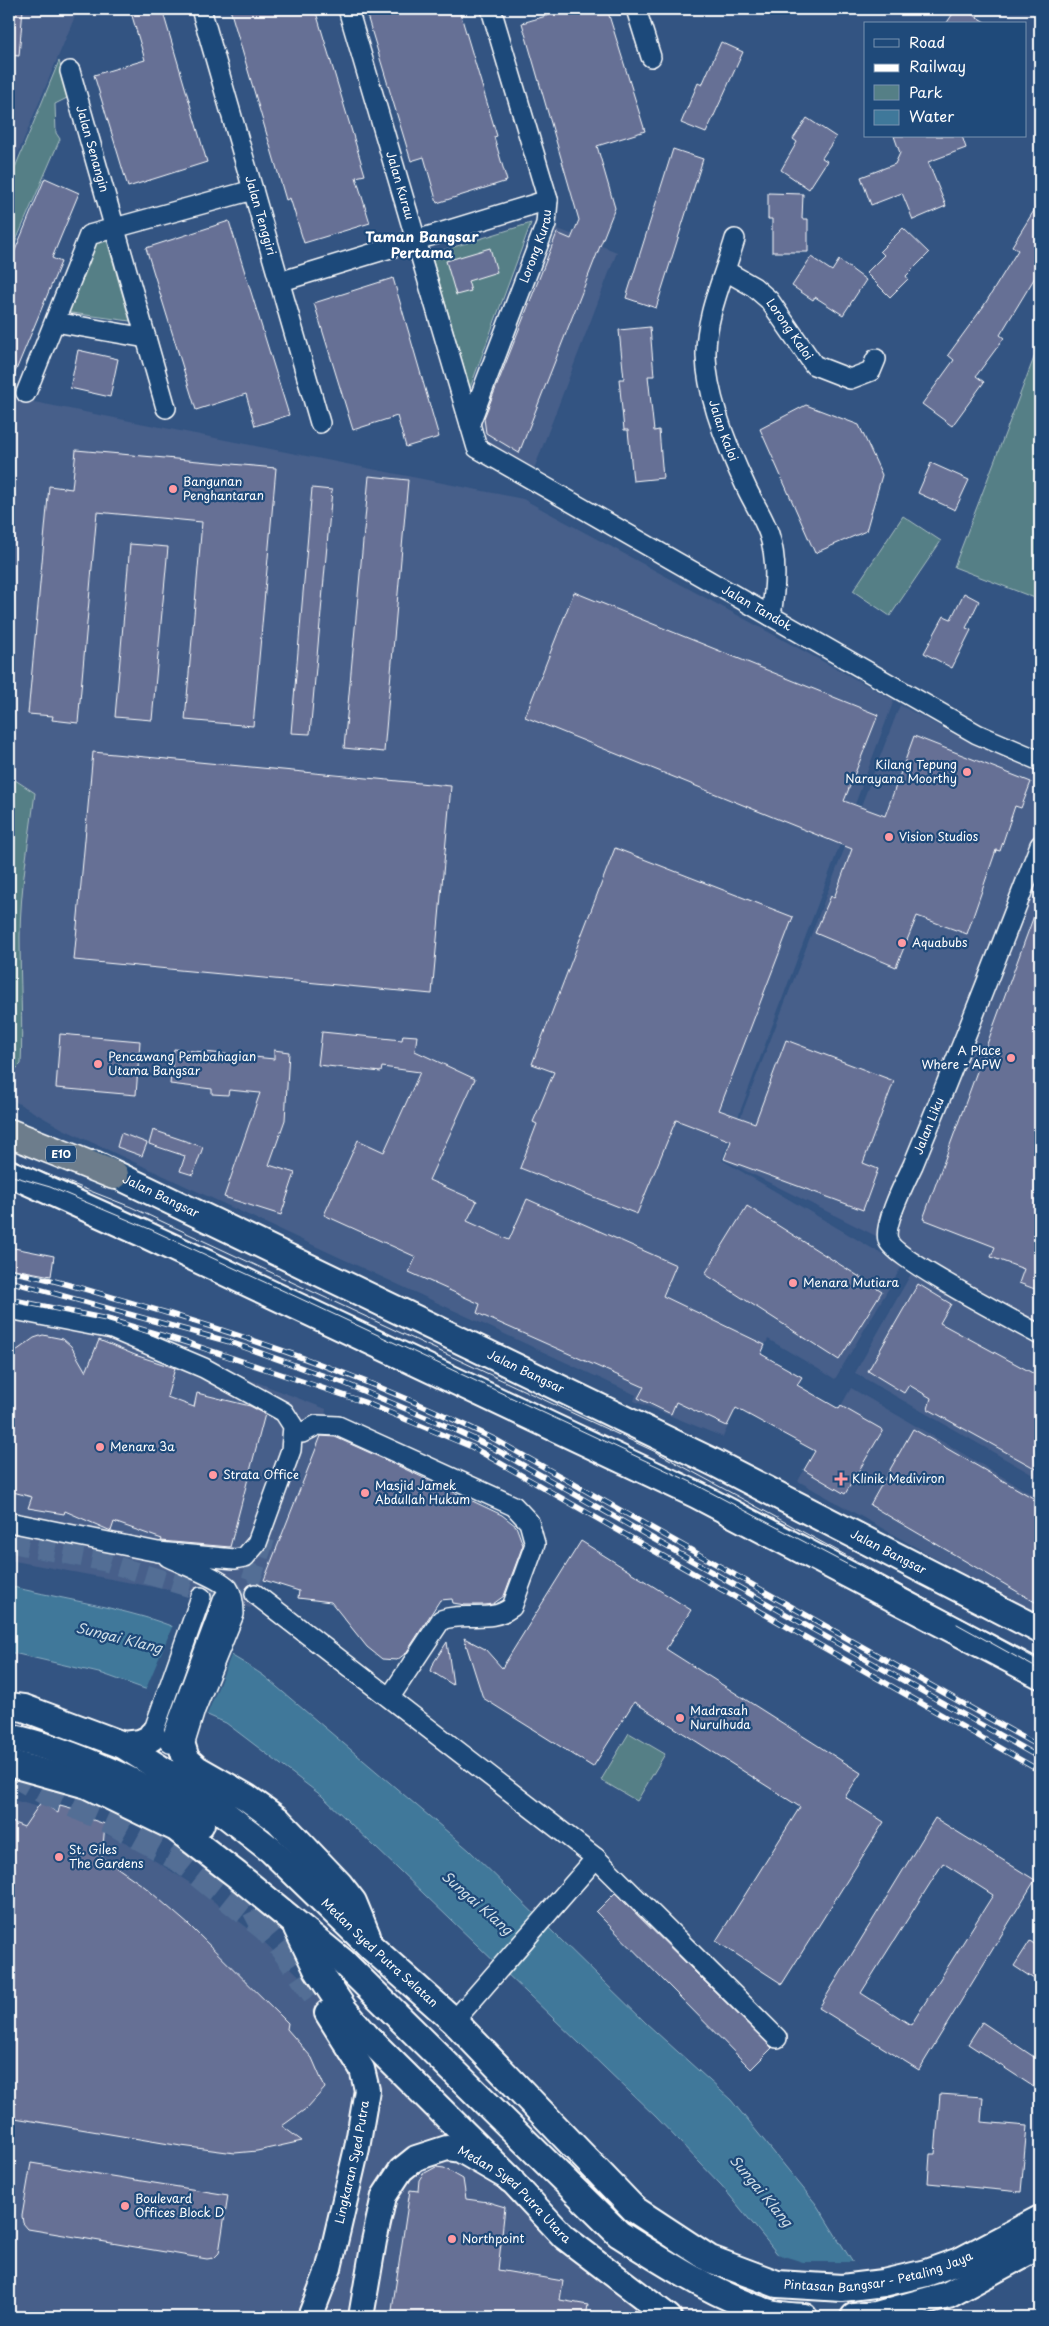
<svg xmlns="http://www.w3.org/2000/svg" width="1049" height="2326" font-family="'Playpen Sans',sans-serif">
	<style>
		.built { fill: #465f8a }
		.green { fill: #557f86; stroke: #aabfc2 }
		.water { fill: #3f789a; stroke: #8caec2 }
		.pier { fill: #335482 }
		.building { fill: #666f95; stroke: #fff; fill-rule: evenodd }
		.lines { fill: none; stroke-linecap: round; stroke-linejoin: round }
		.minor-tunnel { stroke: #526e95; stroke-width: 19; stroke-dasharray: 19 9; stroke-linecap: butt }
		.tertiary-tunnel { stroke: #526e95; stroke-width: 24; stroke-dasharray: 24 12; stroke-linecap: butt }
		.secondary-tunnel { stroke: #526e95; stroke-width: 26; stroke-dasharray: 26 13; stroke-linecap: butt }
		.minor-casing { stroke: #fff; stroke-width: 22 }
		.tertiary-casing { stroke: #fff; stroke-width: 28 }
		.secondary-casing { stroke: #fff; stroke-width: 30 }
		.motorway-casing { stroke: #fff; stroke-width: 31 }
		.minor { stroke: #1f4a7a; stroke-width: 19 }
		.tertiary { stroke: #1f4a7a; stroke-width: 24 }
		.secondary { stroke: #1f4a7a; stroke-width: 26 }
		.motorway { stroke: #6d7d8c; stroke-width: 28 }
		.tram { stroke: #fff; stroke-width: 1 }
		.rail-casing { stroke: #fff; stroke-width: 5.5 }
		.rail { stroke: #1f4a7a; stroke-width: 4; stroke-dasharray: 11; stroke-linecap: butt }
		.poi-dot { fill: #ff9aa2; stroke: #1f4a7a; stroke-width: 2 }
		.labels { text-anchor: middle; stroke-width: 4.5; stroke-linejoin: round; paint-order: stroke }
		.shield { fill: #1f4a7a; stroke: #bcc9d7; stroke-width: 1 }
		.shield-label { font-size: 11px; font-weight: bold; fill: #fff }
		.street-label { font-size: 12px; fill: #fff; stroke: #1f4a7a }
		.poi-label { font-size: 12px; fill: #fff; stroke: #1f4a7a; text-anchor: start }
		.neighbourhood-label { font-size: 14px; font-weight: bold; fill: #fff; stroke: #1f4a7a }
		.water-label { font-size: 14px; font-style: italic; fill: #cfdde6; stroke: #1f4a7a }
	</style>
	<rect width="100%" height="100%" fill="#335482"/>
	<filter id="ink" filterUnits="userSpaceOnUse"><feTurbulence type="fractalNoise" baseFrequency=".02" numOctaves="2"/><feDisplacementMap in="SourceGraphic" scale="10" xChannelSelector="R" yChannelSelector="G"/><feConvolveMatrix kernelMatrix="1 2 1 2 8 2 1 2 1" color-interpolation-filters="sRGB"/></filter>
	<g filter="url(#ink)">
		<g class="built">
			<polygon points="9,9 78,9 9,175"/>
			<polygon points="553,227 617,252 534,469 485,443 476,420"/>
			<polygon points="9,397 523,499 894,700 722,1160 902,1266 835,1379 768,1339 723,1437 634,1401 636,1395 63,1129 9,1098"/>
			<polygon points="900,705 971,743 1040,768 1040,1479 855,1373 920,1258 724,1160"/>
			<polygon points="9,1301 207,1363 326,1409 324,1430 264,1580 258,1602 250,1608 180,1592 9,1560"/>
			<polygon points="851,1388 1040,1499 1040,1617 798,1481"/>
			<polygon points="9,1799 47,1809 127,1843 190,1883 258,1936 323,1999 450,2131 659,2298 702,2317 9,2317"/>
		</g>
		<g class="green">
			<polygon points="59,61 69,97 55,104 56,133 60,139 9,257 9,182"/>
			<polygon points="531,223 470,388 431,254"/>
			<polygon points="106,237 130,321 64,312 97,239"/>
			<polygon points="1040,342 1040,600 954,567"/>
			<polygon points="903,516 941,541 890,616 853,591"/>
			<path d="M9,776l26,17c-6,48 -15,96 -15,144 0,43 3,84 1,127l-12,12z"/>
			<polygon points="629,1733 665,1754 637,1801 601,1780"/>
		</g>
		<path class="water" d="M9,1586c44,11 90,18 135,31 40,11 85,35 120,59l205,174 177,173 85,77 85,104 71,113 -94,-44 -71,-87 -66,-69 -334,-321 -96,-73 -67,-29 -56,-20 -94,-22z"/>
		<g class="pier">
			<polygon points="173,1625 232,1653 206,1717 145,1691"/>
			<polygon points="774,2253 803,2262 855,2262 889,2315 818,2317 791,2274"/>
		</g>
		<g class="building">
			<polygon points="9,9 23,9 19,56 9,55"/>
			<polygon points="130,9 162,9 207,162 128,187 94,75 145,60"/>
			<polygon points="230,9 315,9 365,175 356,177 370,223 304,243 290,198 286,200"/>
			<polygon points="365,9 459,9 497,136 494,137 507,181 437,203 424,157 411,161"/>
			<polygon points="570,9 607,9 645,131 597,146 615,208 519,453 486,433 484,418 557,233 571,239 579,220 522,23"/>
			<polygon points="956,9 964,9 988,24 946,24"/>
			<polygon points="721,42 743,52 706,133 681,123 698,83 702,85"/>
			<polygon points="807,118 836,137 822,158 827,161 809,189 781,170 797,142 793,139"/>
			<polygon points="894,136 962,136 966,148 928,162 946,206 913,220 902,193 871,205 861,177 895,164 900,153"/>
			<polygon points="673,149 703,159 656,308 626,298"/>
			<polygon points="45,178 79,193 52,258 61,262 9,387 9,265"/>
			<polygon points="768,193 803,194 802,219 808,219 808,252 772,252 772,219 768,219"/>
			<polygon points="1040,201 1040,249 1033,261 1040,265 1040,269 1000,335 1004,338 976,376 984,382 952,426 922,404 954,360 948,355 983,307 1018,250 1012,246"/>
			<polygon points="229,221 289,415 255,426 246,394 196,410 146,248"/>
			<polygon points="903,228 929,253 906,276 908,279 890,297 866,273 884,255 880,251"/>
			<polygon points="490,248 497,272 468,281 471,291 456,295 446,261"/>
			<polygon points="811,257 832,271 839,260 866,280 843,315 815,297 813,300 792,286"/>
			<polygon points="393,278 439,437 406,447 397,416 353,430 314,303"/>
			<polygon points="650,327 654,376 648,376 654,431 659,430 663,478 633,481 628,430 624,430 619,379 624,379 619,330"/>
			<polygon points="78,350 118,359 110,397 70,388"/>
			<polygon points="806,405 859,425 882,475 866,531 815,553 760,429"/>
			<polygon points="76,450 276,468 253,726 185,720 202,522 97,512 78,723 52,720 53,716 28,714 49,486 72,489"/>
			<polygon points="931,463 969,480 955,510 918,493"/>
			<polygon points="369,476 408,480 384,752 344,748"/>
			<polygon points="312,488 332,490 310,734 291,733"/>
			<polygon points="130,544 168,547 152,720 115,717"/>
			<polygon points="574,592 878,715 844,801 885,816 914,736 1031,782 1021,808 1015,806 1000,851 996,850 967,934 917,916 896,967 815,933 831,896 834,898 852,849 525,717"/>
			<polygon points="964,593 979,601 966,628 971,630 952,668 924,653 944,616 951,619"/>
			<polygon points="93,752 451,786 432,994 74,960"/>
			<polygon points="615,848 793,917 719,1110 755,1123 786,1040 894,1081 863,1163 878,1169 863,1210 724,1159 731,1141 676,1120 637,1214 520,1168 537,1124 533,1122 554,1072 532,1064"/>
			<polygon points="1039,902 1040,902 1040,1291 1019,1283 1024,1269 991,1257 995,1247 923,1219"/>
			<polygon points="322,1032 402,1040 403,1035 417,1036 415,1051 475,1079 429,1180 477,1201 467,1221 509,1240 527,1199 676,1265 663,1296 765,1345 761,1354 802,1377 797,1385 839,1409 841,1406 883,1430 845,1494 804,1470 815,1451 736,1408 727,1426 676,1402 671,1414 638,1398 644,1387 477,1313 480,1304 409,1272 416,1257 324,1215 358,1140 384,1152 420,1072 382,1067 381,1072 318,1065"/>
			<polygon points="60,1034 140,1041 136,1095 56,1088"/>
			<polygon points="174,1049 274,1059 274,1050 289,1052 285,1120 269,1165 295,1173 281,1215 224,1197 260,1093 229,1090 228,1095 212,1094 212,1089 170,1084"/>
			<polygon points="153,1130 203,1147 193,1175 180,1171 185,1156 149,1144"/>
			<polygon points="121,1133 147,1143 142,1156 117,1147"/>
			<polygon points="747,1206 882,1291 839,1360 705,1274"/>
			<polygon points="9,1247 54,1256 51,1276 9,1268"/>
			<polygon points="918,1284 951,1304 940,1323 1040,1377 1040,1471 928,1409 931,1398 909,1385 904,1393 868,1371"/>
			<polygon points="43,1335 63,1339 71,1346 86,1372 99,1340 135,1355 175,1368 167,1397 194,1407 197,1393 250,1406 265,1414 230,1547 161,1541 162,1539 114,1522 111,1531 65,1511 64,1514 28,1508 32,1497 9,1491 9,1356 34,1338"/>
			<polygon points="913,1429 1040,1502 1040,1605 870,1505"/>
			<polygon points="321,1436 335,1437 388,1461 502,1515 516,1526 523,1545 504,1596 493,1604 485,1605 465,1605 453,1603 452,1599 440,1600 406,1653 397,1660 382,1659 367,1647 331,1602 298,1598 299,1591 264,1580"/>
			<polygon points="581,1541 691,1610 666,1649 861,1773 845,1797 884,1822 782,1984 716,1941 800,1807 634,1702 593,1767 483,1698 464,1638 485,1649 502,1668"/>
			<polygon points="447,1642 453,1685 431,1671 434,1662"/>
			<polygon points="41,1802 58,1813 60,1805 82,1811 81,1816 105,1824 102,1857 145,1887 189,1925 288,2023 287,2029 312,2058 325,2088 307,2108 282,2126 302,2141 257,2151 235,2153 181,2146 9,2117 9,1821 24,1827"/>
			<path d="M935,1818l100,62 -116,190 -100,-62zM943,1863l50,32 -82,130 -50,-32z"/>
			<polygon points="615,1893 772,2048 751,2069 596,1912"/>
			<polygon points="1030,1941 1040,1948 1040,1983 1014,1966"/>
			<polygon points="982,2022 1040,2061 1040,2091 968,2044"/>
			<polygon points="940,2094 983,2097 981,2122 1027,2126 1021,2192 928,2183 930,2154 935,2154"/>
			<polygon points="31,2163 228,2195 219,2253 214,2258 207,2259 28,2229 23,2223 22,2216"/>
			<polygon points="436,2167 444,2168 463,2179 466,2199 488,2202 505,2207 498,2270 563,2281 560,2300 588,2305 586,2317 391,2317 410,2190 418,2191 419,2180 423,2174"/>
		</g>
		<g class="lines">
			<polyline class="minor-tunnel" points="9,1543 105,1562 224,1598 251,1580 269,1529"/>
			<polyline class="tertiary-tunnel" points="9,1772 47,1794 112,1823 179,1860 266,1930 286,1954 327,2013"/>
			<polyline class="secondary-tunnel" points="237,1875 266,1930"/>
			<g class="minor-casing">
				<g id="minor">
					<path id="s1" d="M201,9l119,414"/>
					<path id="s2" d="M348,9l129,439 500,286 63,27"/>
					<polyline points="636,9 651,57"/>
					<path id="s3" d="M70,71l96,337"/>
					<path id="s4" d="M735,239c-11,38 -30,77 -29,117 1,43 23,95 41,133 7,15 17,29 22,45 9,27 6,55 2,82"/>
					<path id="s5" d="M726,271l28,16 15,13 45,65 36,14 21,-8 5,-12"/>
					<polyline points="279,282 548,200"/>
					<polyline points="55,322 146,338"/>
					<polyline points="26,393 89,235 253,190"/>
					<path id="s6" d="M470,423l76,-199 2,-24 -57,-191"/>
					<path d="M1040,845c-41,107 -83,214 -127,320 -7,15 -30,59 -25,75 5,18 129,82 152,95"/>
					<polyline points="9,1309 112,1329 204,1368 284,1412 293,1426 291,1450 257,1543 245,1557 235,1559 158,1552 9,1522"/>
					<path d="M302,1433l15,-8 21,1 176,80 15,16 6,22 -23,63c-22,17 -47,4 -71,13l-51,77"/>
					<path d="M168,1557c12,6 53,22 60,31 5,7 6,18 6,26l-39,96 -12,39"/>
					<polyline points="255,1594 596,1858 777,2038"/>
					<polyline points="152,1735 201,1597"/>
					<polyline points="170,1743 224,1598"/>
					<polyline points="454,2021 596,1858"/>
				</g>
			</g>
			<g class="tertiary-casing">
				<g id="tertiary">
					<path id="s7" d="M310,2317l19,-49 28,-120 10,-58 -5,-21 -35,-56"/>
					<path id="s8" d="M361,2317l13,-76 10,-45 17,-26 15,-12 31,-10 13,2 50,29 54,58 105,80"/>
				</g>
			</g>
			<g class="secondary-casing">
				<g id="secondary">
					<path id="s9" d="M94,1164l621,299 325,167"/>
					<polyline points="9,1173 142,1233 697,1495 1040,1675"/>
					<path id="s10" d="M9,1706l15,2 99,37 71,45 77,60 100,97 83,74 180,188 76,50 67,25 65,4 41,-5 43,-10 36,-13 78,-41"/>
					<path d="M9,1737c61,13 143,49 192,87"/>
					<polyline points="123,1745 140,1743 151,1738 152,1735"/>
					<polyline points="183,1749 186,1759 197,1769 246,1797 278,1820 339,1884 353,1902 367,1936"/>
					<path d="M9,1763l78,22 89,43 61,47 105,86 277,273c48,30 96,62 151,79 10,3 23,3 34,4"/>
					<polyline points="297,1928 317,1969 344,2010 367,2037 510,2179"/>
					<polyline points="854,2317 876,2315 948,2295 1040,2245"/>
				</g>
			</g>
			<g class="motorway-casing">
				<polyline id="motorway" points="9,1133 114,1175"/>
			</g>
			<use href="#minor" class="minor"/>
			<use href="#tertiary" class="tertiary"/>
			<use href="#secondary" class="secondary"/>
			<use href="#motorway" class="motorway"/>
			<g class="tram">
				<polyline points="9,1159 131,1207 658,1453 1040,1661"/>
				<polyline points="9,1175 50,1187 152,1230 314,1305 691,1482 854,1568"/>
				<polyline points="957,1624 1040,1670"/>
			</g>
			<g class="rail-casing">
				<g id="rail">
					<path d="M9,1271c54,10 105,27 158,42 113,34 223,74 329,127l544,307"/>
					<polyline points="9,1281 230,1342 344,1383 442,1424 493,1448 1040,1758"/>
					<polyline points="9,1299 107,1319 191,1344 364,1402 472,1447 1040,1771"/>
				</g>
			</g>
			<use href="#rail" class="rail"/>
		</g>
	</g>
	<g class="poi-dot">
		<circle cx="173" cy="489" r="5"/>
		<circle cx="967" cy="772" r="5"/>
		<circle cx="889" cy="837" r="5"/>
		<circle cx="902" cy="943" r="5"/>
		<circle cx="1011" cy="1058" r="5"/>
		<circle cx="98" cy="1064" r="5"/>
		<circle cx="793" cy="1283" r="5"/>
		<circle cx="100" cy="1447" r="5"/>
		<circle cx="213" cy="1475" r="5"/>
		<path d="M838.5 1471.5h5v5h5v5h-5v5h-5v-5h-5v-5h5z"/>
		<circle cx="365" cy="1493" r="5"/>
		<circle cx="680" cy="1718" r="5"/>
		<circle cx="59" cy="1857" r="5"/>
		<circle cx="125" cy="2206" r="5"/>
		<circle cx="452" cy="2239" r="5"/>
	</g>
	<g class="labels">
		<rect class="shield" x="46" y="1145.5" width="30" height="17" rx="4"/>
		<g class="shield-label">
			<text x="61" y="1158">E10</text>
		</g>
		<g class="street-label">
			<text dy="4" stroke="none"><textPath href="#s3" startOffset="81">Jalan Senangin</textPath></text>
			<text dy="4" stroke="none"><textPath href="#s2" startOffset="184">Jalan Kurau</textPath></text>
			<text dy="4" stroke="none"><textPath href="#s1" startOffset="215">Jalan Tenggiri</textPath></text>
			<text dy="4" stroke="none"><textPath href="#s6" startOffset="189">Lorong Kurau</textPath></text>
			<text dy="4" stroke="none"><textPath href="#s5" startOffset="88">Lorong Kaloi</textPath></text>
			<text dy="4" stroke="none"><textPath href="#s4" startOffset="198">Jalan Kaloi</textPath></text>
			<text dy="4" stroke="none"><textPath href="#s2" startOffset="780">Jalan Tandok</textPath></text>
			<text transform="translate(929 1126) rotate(-68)" y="4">Jalan Liku</text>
			<text dy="4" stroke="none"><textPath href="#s9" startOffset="74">Jalan Bangsar</textPath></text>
			<text dy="4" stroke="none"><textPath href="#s9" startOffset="479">Jalan Bangsar</textPath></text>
			<text dy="4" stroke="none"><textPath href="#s9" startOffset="884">Jalan Bangsar</textPath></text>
			<text dy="4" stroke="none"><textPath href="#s10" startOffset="452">Medan Syed Putra Selatan</textPath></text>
			<text dy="4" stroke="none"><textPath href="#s7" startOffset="161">Lingkaran Syed Putra</textPath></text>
			<text dy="4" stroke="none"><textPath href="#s8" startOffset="290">Medan Syed Putra Utara</textPath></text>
			<text dy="4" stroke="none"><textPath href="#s10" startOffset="1079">Pintasan Bangsar - Petaling Jaya</textPath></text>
		</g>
		<g class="poi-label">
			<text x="183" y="486">Bangunan<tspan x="183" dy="14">Penghantaran</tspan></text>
			<text x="957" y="769" text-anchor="end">Kilang Tepung<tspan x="957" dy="14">Narayana Moorthy</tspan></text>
			<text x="899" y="841">Vision Studios</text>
			<text x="912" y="947">Aquabubs</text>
			<text x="1001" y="1055" text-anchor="end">A Place<tspan x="1001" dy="14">Where - APW</tspan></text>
			<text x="108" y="1061">Pencawang Pembahagian<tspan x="108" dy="14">Utama Bangsar</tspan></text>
			<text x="803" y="1287">Menara Mutiara</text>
			<text x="110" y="1451">Menara 3a</text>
			<text x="223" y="1479">Strata Office</text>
			<text x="852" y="1483">Klinik Mediviron</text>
			<text x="375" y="1490">Masjid Jamek<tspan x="375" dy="14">Abdullah Hukum</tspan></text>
			<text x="690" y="1715">Madrasah<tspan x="690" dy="14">Nurulhuda</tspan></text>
			<text x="69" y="1854">St. Giles<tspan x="69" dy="14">The Gardens</tspan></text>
			<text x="135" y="2203">Boulevard<tspan x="135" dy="14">Offices Block D</tspan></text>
			<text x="462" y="2243">Northpoint</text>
		</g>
		<g class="neighbourhood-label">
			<text x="422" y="242">Taman Bangsar<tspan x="422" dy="16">Pertama</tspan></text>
		</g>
		<g class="water-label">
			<text transform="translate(119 1638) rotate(14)" y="5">Sungai Klang</text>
			<text transform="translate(477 1903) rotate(41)" y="5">Sungai Klang</text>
			<text transform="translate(761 2191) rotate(50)" y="5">Sungai Klang</text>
		</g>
	</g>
	<rect width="1049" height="2326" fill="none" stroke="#1f4a7a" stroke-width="30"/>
	<rect x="15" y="15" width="1019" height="2296" fill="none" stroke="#fff" stroke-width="2" filter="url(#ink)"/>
	<rect x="864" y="22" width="162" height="115" fill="#1f4a7a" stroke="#7992af"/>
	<rect x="874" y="39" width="25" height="8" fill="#1f4a7a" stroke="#7992af"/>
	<text x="909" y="48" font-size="15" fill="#ffffff">Road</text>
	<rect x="874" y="64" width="25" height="8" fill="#ffffff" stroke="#7992af"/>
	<text x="909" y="72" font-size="15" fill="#ffffff">Railway</text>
	<rect x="874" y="85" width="25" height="15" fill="#557f86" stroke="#7992af"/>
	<text x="909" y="98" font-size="15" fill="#ffffff">Park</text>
	<rect x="874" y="110" width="25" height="15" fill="#3f789a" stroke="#7992af"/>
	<text x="909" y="122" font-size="15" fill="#ffffff">Water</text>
</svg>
